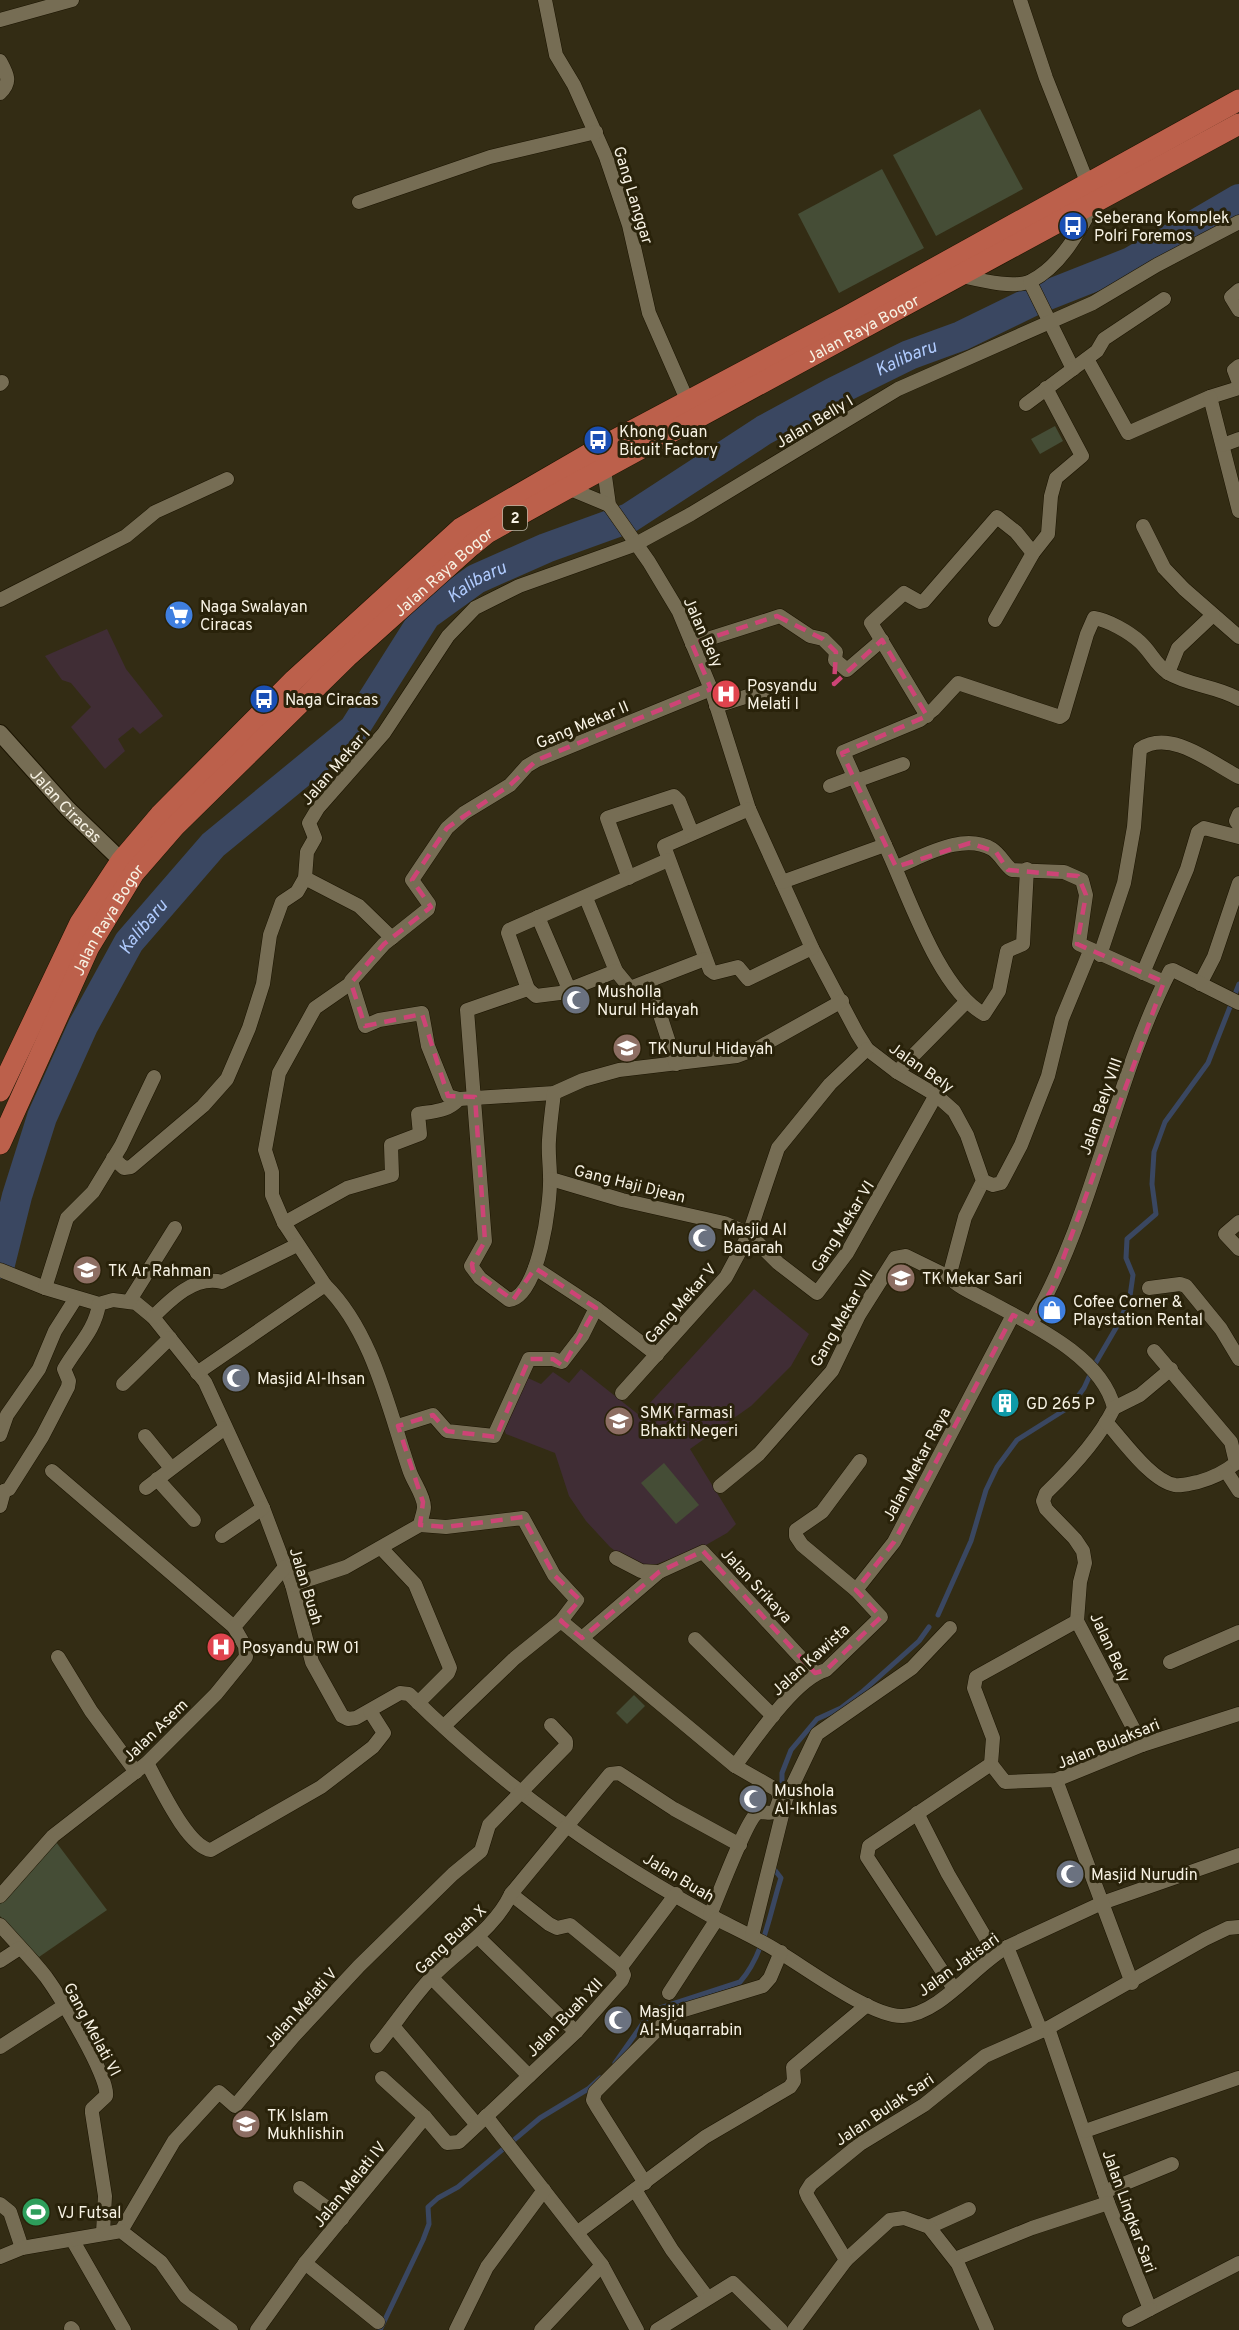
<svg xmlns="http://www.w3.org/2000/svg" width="1239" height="2330" font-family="Overpass,sans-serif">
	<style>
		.education { fill: #402d35 }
		.green { fill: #454d36 }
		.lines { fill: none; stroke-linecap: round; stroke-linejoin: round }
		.stream { stroke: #3a4761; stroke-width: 5 }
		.river { stroke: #3a4761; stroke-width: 30 }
		.minor-casing { stroke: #1b1400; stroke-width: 15 }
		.tertiary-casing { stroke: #1b1400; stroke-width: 18 }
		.trunk-casing { stroke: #1b1400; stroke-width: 22 }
		.minor { stroke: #766d54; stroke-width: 14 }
		.tertiary { stroke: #766d54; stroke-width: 16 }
		.trunk { stroke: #bc604b; stroke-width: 21 }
		.marked { fill: none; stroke: #cd4476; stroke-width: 4.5; stroke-dasharray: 12 8; stroke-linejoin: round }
		.labels { text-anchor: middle; stroke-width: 6; stroke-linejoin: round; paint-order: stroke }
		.shield { fill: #29220a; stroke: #b9b4a3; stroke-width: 1.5 }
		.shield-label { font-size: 15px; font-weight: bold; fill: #f7f2e4 }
		.street-label { font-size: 16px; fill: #f7f2e4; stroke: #29220a }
		.poi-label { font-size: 16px; fill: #f7f2e4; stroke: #29220a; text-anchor: start }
		.water-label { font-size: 18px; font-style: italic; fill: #b0cbfe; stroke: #29220a }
	</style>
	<rect width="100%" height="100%" fill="#332c14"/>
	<g class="education">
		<polygon points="107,629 126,669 163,716 140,734 133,727 118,739 125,751 105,769 71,727 91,707 71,683 62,680 45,656"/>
		<polygon points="754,1289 809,1334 791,1366 751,1406 690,1449 736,1524 727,1533 706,1545 652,1566 632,1564 610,1547 586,1521 569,1496 555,1453 506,1434 504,1429 528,1378 541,1384 553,1372 569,1383 581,1369 639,1415"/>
	</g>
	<g class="green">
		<polygon points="980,109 1023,189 936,236 893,155"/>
		<polygon points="882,169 924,248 839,293 798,214"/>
		<polygon points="1055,426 1063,441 1040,454 1031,439"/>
		<polygon points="664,1463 699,1505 676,1524 641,1483"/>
		<polygon points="634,1695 645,1706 627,1724 616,1713"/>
		<polygon points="56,1842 107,1910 39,1957 0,1916 0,1902"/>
	</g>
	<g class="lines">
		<g class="stream">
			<polyline points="938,1615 971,1541 986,1490 997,1467 1017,1440 1071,1406 1084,1388 1095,1364 1120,1321 1130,1296 1133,1275 1126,1258 1127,1239 1156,1214 1152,1184 1154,1152 1165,1122 1208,1063 1239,984"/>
			<polyline points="782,1791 782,1773 791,1750 817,1719 841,1708 862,1692 919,1641 929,1627"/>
			<path d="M615,2063l33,-47 9,-7 83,-27c24,-27 30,-70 41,-104l-7,-9"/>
			<polyline points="380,2330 423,2240 429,2224 428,2207 438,2198 458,2187 540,2118 588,2089 600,2078"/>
		</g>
		<path class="river" id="s1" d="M0,1264l17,-68 25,-79 41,-91 46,-84 84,-97 141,-116 72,-114 50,-36 70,-31 83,-30 135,-88 70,-38 75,-37 52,-19 74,-36 96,-38 108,-63"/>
		<g class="minor-casing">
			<g id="minor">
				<polyline points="545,0 556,55 574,85 606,157 629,225 649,313 688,402"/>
				<polyline points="0,20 72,0"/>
				<path d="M0,61c7,13 12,21 0,32"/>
				<polyline points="359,202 490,157 596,132"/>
				<path d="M962,276c18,4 52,13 69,5 30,-15 49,-51 64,-79l-49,-124 -26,-78"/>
				<polyline points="1030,282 1073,369"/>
				<polyline points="1239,290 1231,297 1239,310"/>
				<polyline points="1087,359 1128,433 1210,397 1239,388"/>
				<polyline points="1239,366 1234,370 1239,383"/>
				<polyline points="0,384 2,382"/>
				<polyline points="1210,397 1239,511"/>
				<polyline points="1026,404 1097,351 1104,339 1164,299"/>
				<polyline points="1223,445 1239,439"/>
				<path d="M601,462l3,7 5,36 40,57 30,50 32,77 38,120 63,139 45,85 10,16 30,23 39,23 18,16 13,24 16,46 -18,36 -16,60c10,11 26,17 39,24 42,23 114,55 126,107 -15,31 -43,61 -68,85l-3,8 3,8 29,30 8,12 2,12 -5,19 -3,39 65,124"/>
				<polyline points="566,484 568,488 609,505"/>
				<polyline points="1143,526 1164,568 1184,589 1239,637"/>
				<polyline points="0,600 126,536 155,512 227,479"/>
				<polyline points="995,620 1033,553 1048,534 1051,496 1056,478 1082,456 1046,388"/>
				<polyline points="692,644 780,616 810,636 823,639 836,652 835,660 847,670 882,640"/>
				<polyline points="1168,673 1178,648 1213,615"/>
				<polyline points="711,689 537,760 527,766 510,785 464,813 447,828 412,880 429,904 428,909 384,944 351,981 365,1026 379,1020 422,1013 428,1046 448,1096 459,1099 554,1093 583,1080 619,1070 737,1056 758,1048 842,1001"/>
				<polyline points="716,706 777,687"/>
				<polyline points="927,716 871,623 904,593 920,602 924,601 997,517 1016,532 1033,553"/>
				<polyline points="856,781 903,764"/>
				<polyline points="830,786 854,777"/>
				<polyline points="749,809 664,846 710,970 714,973 738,967 748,979 812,948"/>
				<polyline points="1239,814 1236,821 1239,825"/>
				<path d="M885,845l-42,-93 77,-32 14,-11 24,-26 102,34 3,-2 24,-81 7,-16c14,2 35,14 46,24 11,10 15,22 28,31 22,13 49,13 71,26"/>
				<path d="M896,867c28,-11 67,-35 96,-18 9,6 12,15 20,21l52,2 18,8 4,15 -7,49 85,38"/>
				<polyline points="305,878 359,906 392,938"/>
				<polyline points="629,878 607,818 674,796 679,801 692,833"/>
				<path d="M782,882l103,-37c23,48 53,144 99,169l15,-23 8,-40 16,-7 4,-75"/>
				<polyline points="586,898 616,971"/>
				<polyline points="538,917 569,989"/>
				<path d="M1100,955l24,-72 10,-56 6,-78c30,-21 72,14 99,28"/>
				<polyline points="1143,973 1187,869 1198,832 1204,828 1239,837"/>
				<polyline points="649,981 676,1064"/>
				<polyline points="1200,984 1214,957 1239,883"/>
				<polyline points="528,989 508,933 509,930 668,860"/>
				<polyline points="897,1072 966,1002"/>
				<path d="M554,1093c-2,16 -4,31 -5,47 -1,13 1,25 1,37 1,25 -11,120 -41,123l-29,-22 -9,-12 14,-25 -18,-231 61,-21 8,7 24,-3 56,-22 14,17 75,-29"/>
				<polyline points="113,1158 124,1168 131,1167 203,1106 227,1079 249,1028 263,984 270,935 282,902 297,892 305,878 307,852 315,838 309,823 318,808 384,733 448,636 475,608 519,586 634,545 691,514 898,389 1093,303 1157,265 1239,222"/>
				<polyline points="551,1179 622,1200 724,1223 749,1234 778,1263 817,1293 847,1253 936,1095"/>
				<polyline points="983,1181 993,1185 1001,1183 1021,1145 1048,1076 1062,1019 1090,951"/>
				<polyline points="1239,1222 1225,1234 1239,1249"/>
				<path d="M284,1223l63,-35 45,-13 -1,-30 29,-11 -2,-20c16,-3 29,-2 41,-15"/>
				<polyline points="535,1268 596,1308 657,1355"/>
				<path d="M0,1270l45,18 54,16 14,-4 23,3 17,14 52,65 58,126 29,77 20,77 30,54 6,3 8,-1 44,-25 9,1c89,88 192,162 302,222 23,12 46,22 68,36 27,16 94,66 124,64 37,-2 72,-51 104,-69l95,-44 137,-48"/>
				<polyline points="325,1285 284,1223 272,1195 272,1172 265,1150 279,1073 315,1008 351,983"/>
				<polyline points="45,1288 67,1218 93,1192 121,1146 154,1077"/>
				<polyline points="1149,1288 1180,1284 1186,1286 1221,1329 1239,1359"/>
				<polyline points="130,1300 175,1228"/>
				<path d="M153,1317c18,-18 42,-42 69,-35l75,-37"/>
				<path d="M1031,1324c64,-110 81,-239 139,-353l3,-1 66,33"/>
				<path d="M197,1373l128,-88c48,47 64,126 85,187 4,11 14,24 14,35 0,5 -3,12 -4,18"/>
				<polyline points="123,1384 170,1338"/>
				<polyline points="622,1393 726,1277 749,1234 778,1148 830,1084 867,1049"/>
				<polyline points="1114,1408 1140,1395 1171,1369"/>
				<path d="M1106,1422c17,18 45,59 69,63 8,1 16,-2 23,-3 15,-4 27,-10 38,-19l-5,-21 -77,-91"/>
				<polyline points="398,1426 433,1415 447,1431 494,1436 529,1359 553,1359 562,1362 582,1336 596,1308"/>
				<polyline points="0,1435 7,1415 39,1369 55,1331 76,1298"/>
				<polyline points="145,1436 171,1468"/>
				<polyline points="52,1471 234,1627"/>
				<polyline points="1226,1471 1239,1491"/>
				<polyline points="157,1479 194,1520"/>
				<polyline points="720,1486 759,1454 832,1371 859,1315 895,1258 906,1256 949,1277"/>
				<polyline points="146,1488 225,1428"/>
				<path d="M4,1491l5,-2 33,-52 26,-50 1,-6 -5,-12c13,-23 31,-38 35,-65"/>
				<polyline points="0,1506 4,1491"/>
				<polyline points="420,1525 446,1527 523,1518 554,1575 577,1600 561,1621 515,1658 444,1726"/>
				<polyline points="222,1536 263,1508"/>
				<polyline points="382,1549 415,1584 450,1668 448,1673 418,1703"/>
				<polyline points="616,1558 641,1571 659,1572"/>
				<polyline points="292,1585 346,1567 420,1525"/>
				<polyline points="856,1590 802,1545 796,1536 796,1530 822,1512 860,1461"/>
				<polyline points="561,1621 735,1766"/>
				<polyline points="582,1638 659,1572 703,1552 815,1673"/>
				<polyline points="695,1639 773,1716"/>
				<polyline points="58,1657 91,1711 136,1772"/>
				<polyline points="1170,1662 1239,1632"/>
				<path d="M147,1763c12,21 40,84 64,87l110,-63 52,-40 11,-14 -14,-22"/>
				<polyline points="991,1764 993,1738 974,1688 976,1677 1077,1621"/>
				<polyline points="1056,1780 1132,1983"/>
				<polyline points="917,1813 948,1874 995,1954"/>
				<polyline points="511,1894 549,1924 557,1928 570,1925 621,1967"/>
				<polyline points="0,1896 53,1836 147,1763 216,1694 246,1657 245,1646 234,1627 285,1567"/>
				<path d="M710,1915c7,-16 36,-94 47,-102 5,-2 13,1 18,-1l5,-14 -3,-8 -42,-24c19,-26 61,-88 91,-96l55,-53 -25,-27 38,-48 119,-227"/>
				<path d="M0,1925c15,17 32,34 46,52 13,18 64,101 60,119l-14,13v4l13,83 -2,37"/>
				<polyline points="752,1936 786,1799 817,1734 912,1668 950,1628"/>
				<polyline points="478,1937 576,2032"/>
				<polyline points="1007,1947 1041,2031"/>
				<polyline points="0,1961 20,1948"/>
				<polyline points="432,1978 529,2076"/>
				<polyline points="954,1989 867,1857 869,1846 991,1764 1005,1782 1056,1780 1142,1745 1239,1714"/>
				<polyline points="669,1993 717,1919"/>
				<polyline points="393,2026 477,2125"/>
				<polyline points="1048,2028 1108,2203 1150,2309 1239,2263"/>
				<path d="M377,2046c19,-23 35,-48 55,-69 27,-28 62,-47 79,-83l99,-120 9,-1 55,36 66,36"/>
				<polyline points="0,2047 64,2006"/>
				<polyline points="382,2078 425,2117"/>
				<polyline points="486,2116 602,2265 637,2330"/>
				<polyline points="1085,2131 1238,2078"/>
				<polyline points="645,2183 597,2107 593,2100 595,2092 674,2013 763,1986 770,1978 781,1952"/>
				<polyline points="300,2188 342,2219"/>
				<polyline points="635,2190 672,2250 707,2297"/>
				<polyline points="1104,2192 1172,2164"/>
				<polyline points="0,2204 10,2212 22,2248"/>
				<polyline points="929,2227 969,2209"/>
				<polyline points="121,2231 174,2141 219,2092 235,2106 293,2037 359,1966 453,1874 481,1851 489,1825 566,1746 566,1741 551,1725"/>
				<polyline points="578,2232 705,2137 790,2087 794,2081 793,2067 867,2005"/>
				<polyline points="73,2241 124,2330"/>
				<polyline points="0,2257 22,2248 121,2231 161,2262 185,2296 231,2330"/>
				<polyline points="955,2259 1032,2228 1108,2203"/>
				<polyline points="846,2260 890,2220 904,2218 929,2227 958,2264 987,2330"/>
				<polyline points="305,2263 378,2322"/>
				<polyline points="1129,2320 1150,2309"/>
				<polyline points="71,2328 73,2330"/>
				<polyline points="257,2330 305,2263 425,2117 447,2143 459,2142 576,2032 622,1980 624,1975 621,1967 676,1894"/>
				<polyline points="456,2330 487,2267 544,2190"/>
				<polyline points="541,2330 602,2265"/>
				<polyline points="657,2330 733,2283 781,2330"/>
				<polyline points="794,2330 846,2260 808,2197 806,2192 811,2184 860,2144 924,2105 985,2056 1048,2028 1205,1939 1228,1928 1239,1927"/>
			</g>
		</g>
		<g class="tertiary-casing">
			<g id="tertiary">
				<path id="s2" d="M0,733l68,76 62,60"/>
			</g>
		</g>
		<g class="trunk-casing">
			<g id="trunk">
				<polyline points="0,1091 80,923 121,861 160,815 294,680 461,528 594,451 848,316 1239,100"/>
				<path id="s3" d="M0,1144l89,-197 45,-74 40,-46 173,-170 124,-111 16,-13 81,-45 671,-364"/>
			</g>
		</g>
		<use href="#minor" class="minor"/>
		<use href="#tertiary" class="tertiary"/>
		<use href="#trunk" class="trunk"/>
	</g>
	<path class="marked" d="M777,616l46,23 13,13 -2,32 48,-44 45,76 -85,37 54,114 74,-24 26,9 12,18 70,6 8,19 -9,49 87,38 -112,307 -21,35 -18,-9 -119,227 -38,48 25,27 -55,53 -11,3 -112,-122 -44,21 -77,66 -21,-17 19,-21 -26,-25 -31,-58 -77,10 -26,-2 3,-23 -25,-76 35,-11 14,16 49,6 33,-78h24l10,7 33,-58 -61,-40 -22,32 -40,-29 -1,-7 13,-23 -10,-144 -27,-1 -26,-82 -57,12 -14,-43 33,-39 47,-37 -19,-27 35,-52 63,-43 27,-25 174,-71 -19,-45z"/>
	<defs>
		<g id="bus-disc" transform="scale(1.5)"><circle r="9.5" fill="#1a4fb4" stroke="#29220a"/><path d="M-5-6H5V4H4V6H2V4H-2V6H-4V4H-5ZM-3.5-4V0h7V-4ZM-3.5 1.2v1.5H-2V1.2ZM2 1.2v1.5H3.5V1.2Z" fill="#fff"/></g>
		<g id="supermarket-disc" transform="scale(1.5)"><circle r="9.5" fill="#3f7fe0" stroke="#29220a"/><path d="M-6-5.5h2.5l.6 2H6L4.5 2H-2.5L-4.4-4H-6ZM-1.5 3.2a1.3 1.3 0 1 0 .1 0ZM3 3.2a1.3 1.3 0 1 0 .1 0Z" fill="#fff"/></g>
		<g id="hospital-disc" transform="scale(1.5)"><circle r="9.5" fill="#e0444e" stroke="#29220a"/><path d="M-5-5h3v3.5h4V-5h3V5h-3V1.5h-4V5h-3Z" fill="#fff"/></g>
		<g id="mosque-disc" transform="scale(1.5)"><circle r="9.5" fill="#6b7280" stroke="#29220a"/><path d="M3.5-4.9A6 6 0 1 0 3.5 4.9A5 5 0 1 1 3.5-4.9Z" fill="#fff"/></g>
		<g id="school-disc" transform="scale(1.5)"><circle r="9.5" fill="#8d6e63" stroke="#29220a"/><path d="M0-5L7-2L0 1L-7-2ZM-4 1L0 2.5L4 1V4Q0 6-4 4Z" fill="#fff"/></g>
		<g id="shop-disc" transform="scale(1.5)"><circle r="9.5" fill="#3f7fe0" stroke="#29220a"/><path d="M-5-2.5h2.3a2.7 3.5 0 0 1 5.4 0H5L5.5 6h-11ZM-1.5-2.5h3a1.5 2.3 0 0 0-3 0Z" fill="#fff"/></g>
		<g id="building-disc" transform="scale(1.5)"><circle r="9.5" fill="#0f9aa8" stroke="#29220a"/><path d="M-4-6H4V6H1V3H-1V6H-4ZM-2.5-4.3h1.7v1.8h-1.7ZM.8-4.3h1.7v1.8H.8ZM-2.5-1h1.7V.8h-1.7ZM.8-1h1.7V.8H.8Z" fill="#fff"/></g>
		<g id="stadium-disc" transform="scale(1.5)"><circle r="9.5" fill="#2e9e5b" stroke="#29220a"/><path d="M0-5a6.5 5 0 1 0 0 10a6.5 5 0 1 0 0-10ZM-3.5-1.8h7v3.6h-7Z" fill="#fff"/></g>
	</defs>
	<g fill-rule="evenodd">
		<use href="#bus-disc" x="1073" y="226"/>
		<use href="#bus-disc" x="598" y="440"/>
		<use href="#supermarket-disc" x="179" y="615"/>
		<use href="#hospital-disc" x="726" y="694"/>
		<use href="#bus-disc" x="264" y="699"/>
		<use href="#mosque-disc" x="576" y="1000"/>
		<use href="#school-disc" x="627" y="1048"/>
		<use href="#mosque-disc" x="702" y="1238"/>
		<use href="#school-disc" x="87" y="1270"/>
		<use href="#school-disc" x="901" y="1278"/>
		<use href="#shop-disc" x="1052" y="1310"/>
		<use href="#mosque-disc" x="236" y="1378"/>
		<use href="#building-disc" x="1005" y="1403"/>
		<use href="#school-disc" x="619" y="1421"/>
		<use href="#hospital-disc" x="221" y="1647"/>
		<use href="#mosque-disc" x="753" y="1799"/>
		<use href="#mosque-disc" x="1070" y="1874"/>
		<use href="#mosque-disc" x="618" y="2020"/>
		<use href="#school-disc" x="246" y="2124"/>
		<use href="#stadium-disc" x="36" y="2212"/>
	</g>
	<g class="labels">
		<rect class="shield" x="503" y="506" width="24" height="24" rx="4.5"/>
		<g class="shield-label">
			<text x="515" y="523">2</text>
		</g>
		<g class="street-label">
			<text transform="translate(634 195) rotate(73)" y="6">Gang Langgar</text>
			<text dy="6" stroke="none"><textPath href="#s3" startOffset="1221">Jalan Raya Bogor</textPath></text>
			<text transform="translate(814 421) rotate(-31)" y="6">Jalan Belly I</text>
			<text dy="6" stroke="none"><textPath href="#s3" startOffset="735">Jalan Raya Bogor</textPath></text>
			<text transform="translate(704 632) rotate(66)" y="6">Jalan Bely</text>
			<text transform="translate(582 724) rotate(-23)" y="6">Gang Mekar II</text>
			<text transform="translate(335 766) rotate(-49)" y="6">Jalan Mekar I</text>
			<text dy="6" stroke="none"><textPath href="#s2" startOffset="98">Jalan Ciracas</textPath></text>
			<text dy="6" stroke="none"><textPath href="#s3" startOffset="249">Jalan Raya Bogor</textPath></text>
			<text transform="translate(922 1067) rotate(35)" y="6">Jalan Bely</text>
			<text transform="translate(1100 1106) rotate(-71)" y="6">Jalan Bely VIII</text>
			<text transform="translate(630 1183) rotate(14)" y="6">Gang Haji Djean</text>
			<text transform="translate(842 1226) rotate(-58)" y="6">Gang Mekar VI</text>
			<text transform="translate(680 1303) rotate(-49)" y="6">Gang Mekar V</text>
			<text transform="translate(841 1318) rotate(-60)" y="6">Gang Mekar VII</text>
			<text transform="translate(916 1464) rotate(-62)" y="6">Jalan Mekar Raya</text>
			<text transform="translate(757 1585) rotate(47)" y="6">Jalan Srikaya</text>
			<text transform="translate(307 1586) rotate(73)" y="6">Jalan Buah</text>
			<text transform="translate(1111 1647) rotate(65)" y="6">Jalan Bely</text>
			<text transform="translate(810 1659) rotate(-42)" y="6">Jalan Kawista</text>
			<text transform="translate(155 1730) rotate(-44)" y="6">Jalan Asem</text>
			<text transform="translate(1108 1743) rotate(-22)" y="6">Jalan Bulaksari</text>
			<text transform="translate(679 1877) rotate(31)" y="6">Jalan Buah</text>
			<text transform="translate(450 1939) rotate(-44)" y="6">Gang Buah X</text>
			<text transform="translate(958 1964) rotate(-36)" y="6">Jalan Jatisari</text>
			<text transform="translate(300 2007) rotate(-48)" y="6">Jalan Melati V</text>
			<text transform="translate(564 2017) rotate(-46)" y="6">Jalan Buah XII</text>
			<text transform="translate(93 2029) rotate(62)" y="6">Gang Melati VI</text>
			<text transform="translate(884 2109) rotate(-34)" y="6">Jalan Bulak Sari</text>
			<text transform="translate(349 2184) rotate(-51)" y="6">Jalan Melati IV</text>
			<text transform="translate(1130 2211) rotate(70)" y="6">Jalan Lingkar Sari</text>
		</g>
		<g class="poi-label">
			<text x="1094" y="223">Seberang Komplek<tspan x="1094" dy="18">Polri Foremos</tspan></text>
			<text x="619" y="437">Khong Guan<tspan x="619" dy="18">Bicuit Factory</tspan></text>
			<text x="200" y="612">Naga Swalayan<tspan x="200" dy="18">Ciracas</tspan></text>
			<text x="747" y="691">Posyandu<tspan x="747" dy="18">Melati I</tspan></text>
			<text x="285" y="705">Naga Ciracas</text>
			<text x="597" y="997">Musholla<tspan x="597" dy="18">Nurul Hidayah</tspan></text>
			<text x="648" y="1054">TK Nurul Hidayah</text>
			<text x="723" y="1235">Masjid Al<tspan x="723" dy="18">Baqarah</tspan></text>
			<text x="108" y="1276">TK Ar Rahman</text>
			<text x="922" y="1284">TK Mekar Sari</text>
			<text x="1073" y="1307">Cofee Corner &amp;<tspan x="1073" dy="18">Playstation Rental</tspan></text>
			<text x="257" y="1384">Masjid Al-Ihsan</text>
			<text x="1026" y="1409">GD 265 P</text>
			<text x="640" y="1418">SMK Farmasi<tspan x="640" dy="18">Bhakti Negeri</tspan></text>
			<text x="242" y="1653">Posyandu RW 01</text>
			<text x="774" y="1796">Mushola<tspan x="774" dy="18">Al-Ikhlas</tspan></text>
			<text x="1091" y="1880">Masjid Nurudin</text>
			<text x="639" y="2017">Masjid<tspan x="639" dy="18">Al-Muqarrabin</tspan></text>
			<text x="267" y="2121">TK Islam<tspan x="267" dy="18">Mukhlishin</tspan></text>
			<text x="57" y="2218">VJ Futsal</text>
		</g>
		<g class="water-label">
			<text dy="6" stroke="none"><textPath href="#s1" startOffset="1341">Kalibaru</textPath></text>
			<text dy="6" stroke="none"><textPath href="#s1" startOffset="855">Kalibaru</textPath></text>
			<text dy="6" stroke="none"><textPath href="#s1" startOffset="369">Kalibaru</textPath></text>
		</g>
	</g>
</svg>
